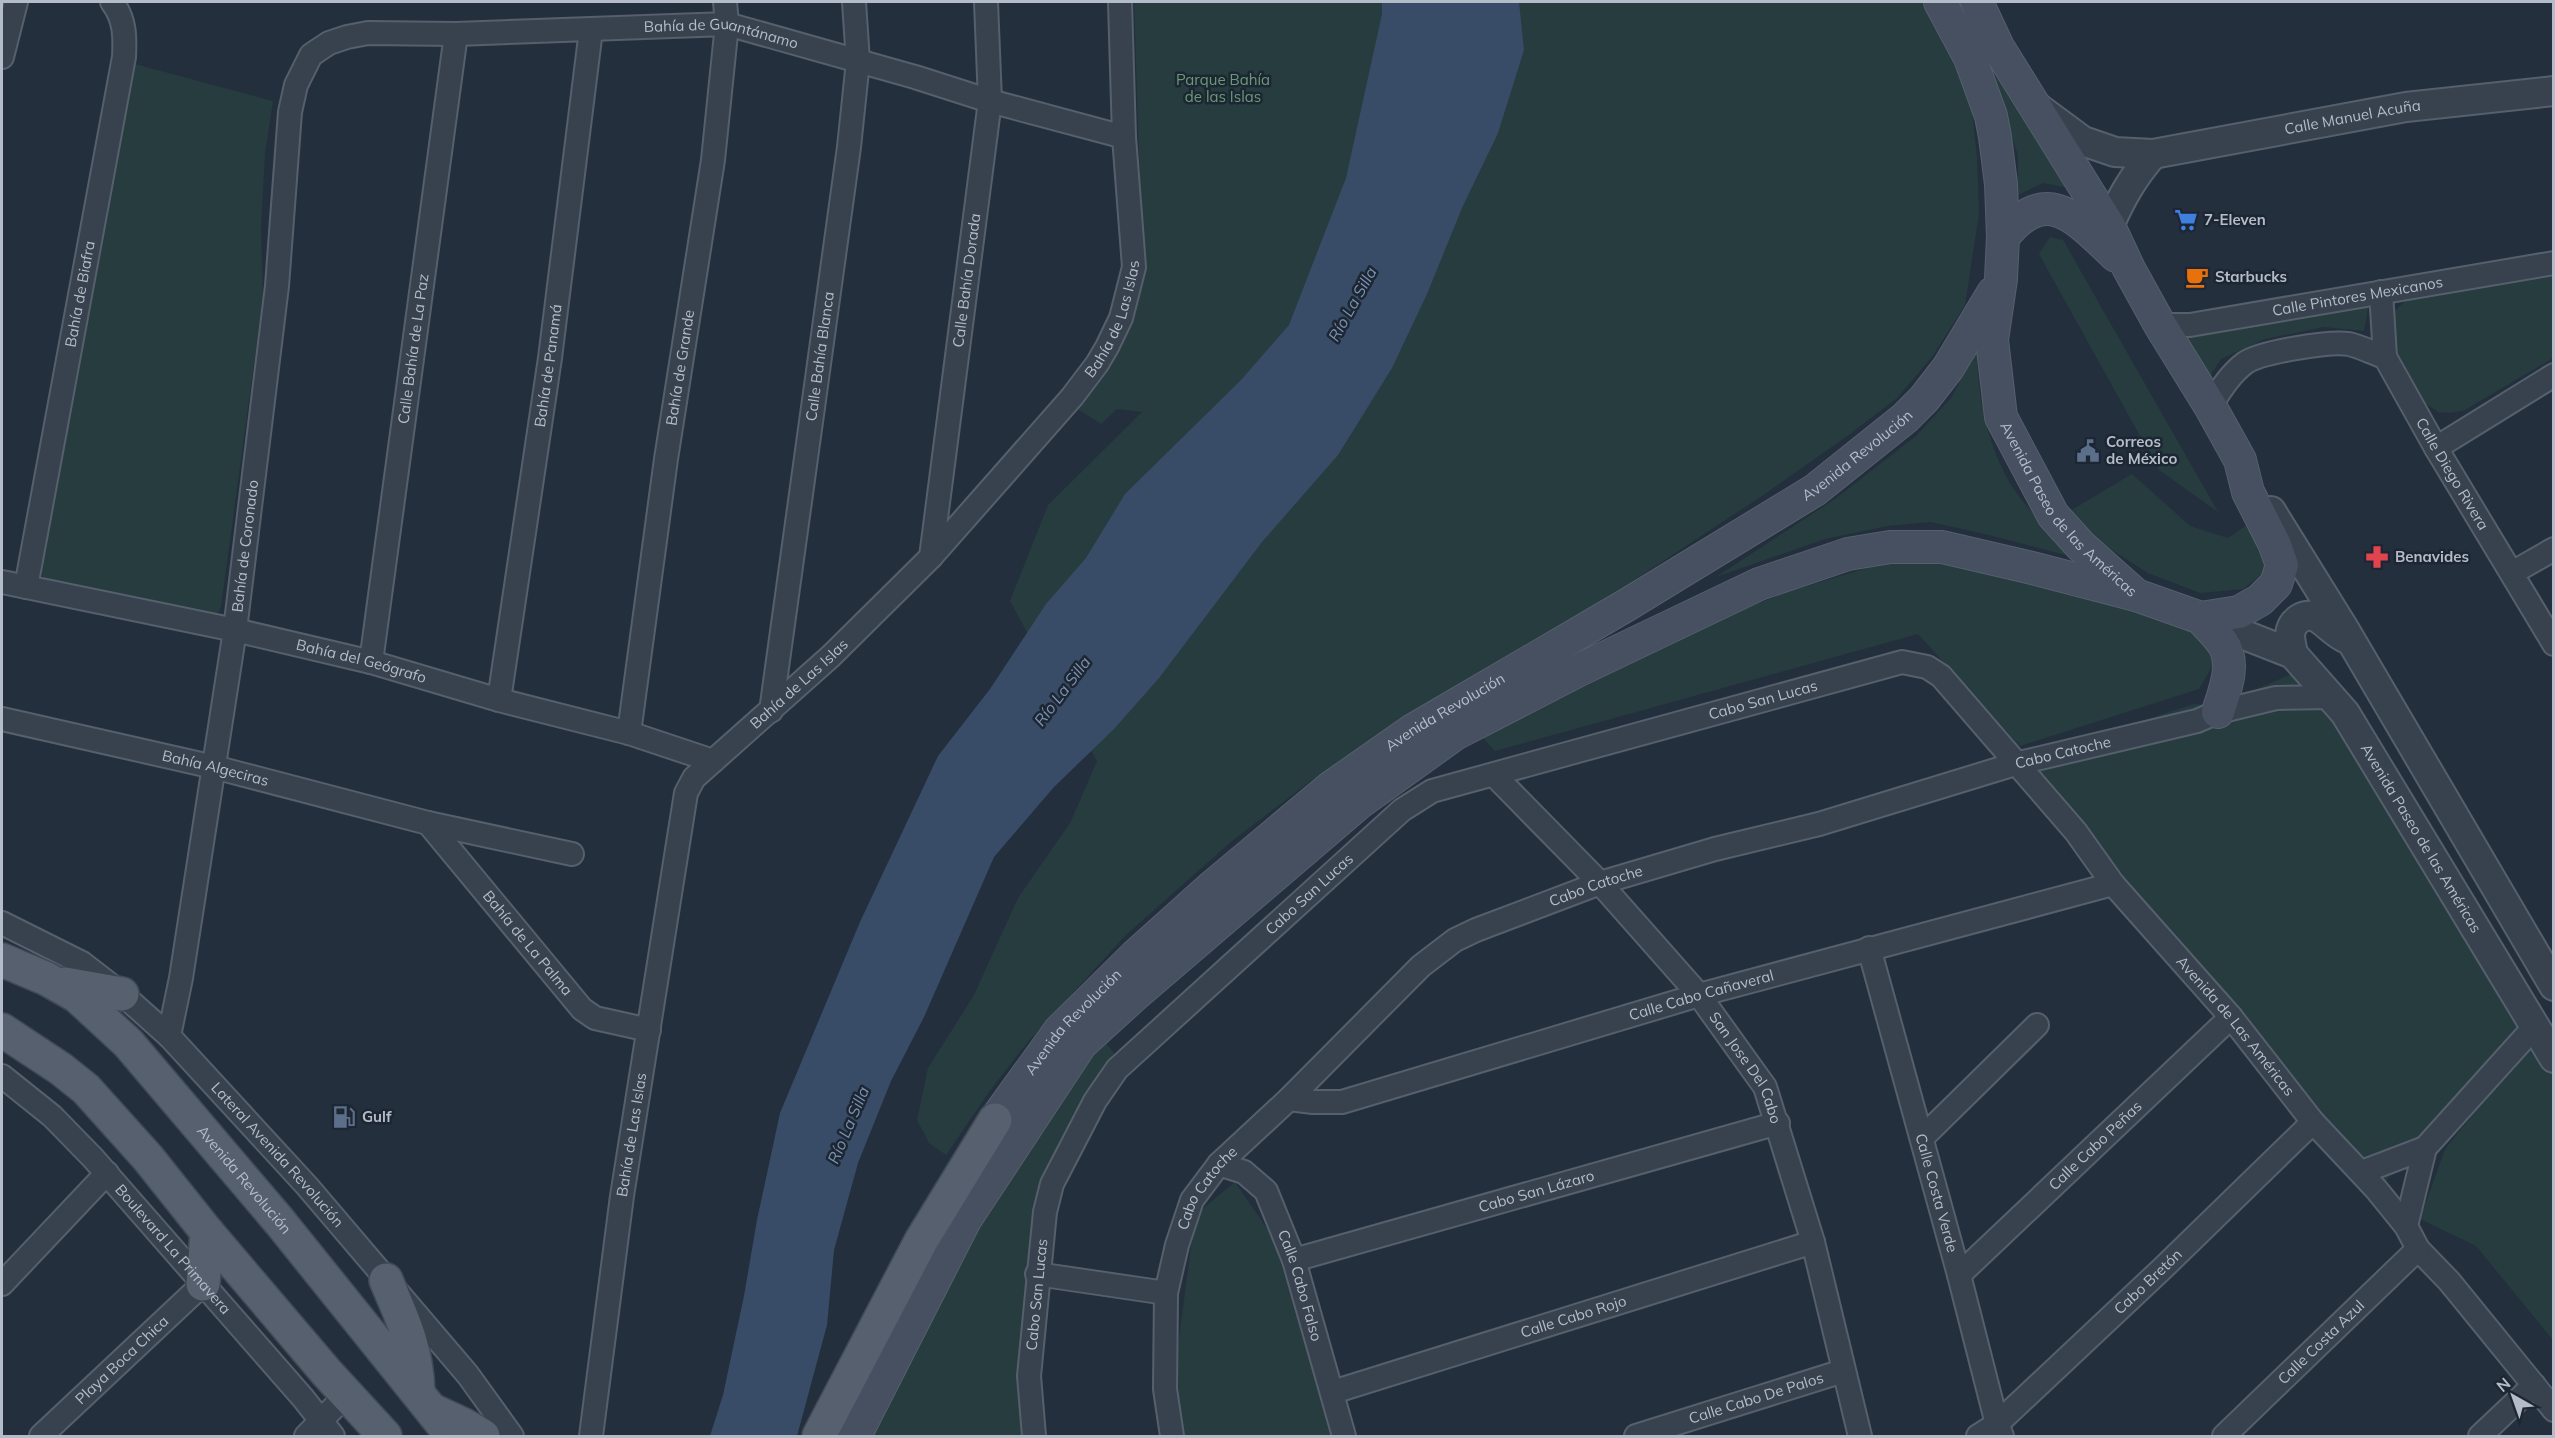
<svg xmlns="http://www.w3.org/2000/svg" width="2555" height="1438" font-family="Mulish,sans-serif">
	<style>
		.green { fill: #263c3f }
		.water { fill: #394c67 }
		.lines { fill: none; stroke-linecap: round; stroke-linejoin: round }
		.minor-casing { stroke: #565f6c; stroke-width: 26 }
		.tertiary-casing { stroke: #565f6c; stroke-width: 32 }
		.secondary-casing { stroke: #565f6c; stroke-width: 34 }
		.primary-casing { stroke: #414a57; stroke-width: 36 }
		.minor { stroke: #38414e; stroke-width: 22 }
		.tertiary { stroke: #38414e; stroke-width: 28 }
		.secondary { stroke: #465061; stroke-width: 32 }
		.primary { stroke: #56606e; stroke-width: 33 }
		.labels { text-anchor: middle; stroke-width: 5; stroke-linejoin: round; paint-order: stroke }
		.street-label { font-size: 15px; fill: #b4bcc9; stroke: #1d2633 }
		.park-label { font-size: 15px; fill: #6b9a76; stroke: #1d2633 }
		.poi-label { font-size: 15px; font-weight: bold; fill: #b4bcc9; stroke: #1d2633; text-anchor: start }
		.water-label { font-size: 16px; font-style: italic; fill: #7c92b1; stroke: #1d2633 }
	</style>
	<rect width="100%" height="100%" fill="#242f3e"/>
	<g class="green">
		<polygon points="1134,2 1930,2 1971,99 1977,158 1979,214 1965,305 1932,357 1897,398 1850,434 1762,496 1619,590 1312,780 1232,841 1126,935 1026,1044 989,1092 946,1155 929,1143 917,1120 928,1068 974,995 1018,898 1070,823 1097,761 1010,601 1048,505 1142,412 1117,409 1101,424 1076,408 1104,377 1127,332 1139,290 1142,243"/>
		<polygon points="1958,2 1966,2 2079,190 2043,183 2018,195 2018,155 1994,82"/>
		<polygon points="135,64 273,101 265,154 261,228 263,297 221,607 218,613 211,615 51,583 44,579 40,570 90,282"/>
		<polygon points="2050,237 2063,240 2218,512 2159,470 2039,254"/>
		<polygon points="2553,275 2553,358 2465,410 2450,413 2438,412 2425,403 2389,344 2391,314 2408,299"/>
		<polygon points="2369,302 2364,331 2324,327 2265,339 2221,359 2210,376 2183,332 2201,335"/>
		<path d="M1977,347c0,48 10,99 36,141 19,28 46,50 71,72l-99,-26 -55,-12 -42,4 -63,13 -109,38 119,-78 81,-63 36,-39z"/>
		<polygon points="2132,474 2190,526 2228,538 2254,520 2271,552 2262,574 2243,589 2200,593 2148,573 2096,540 2070,511"/>
		<polygon points="1933,558 2100,598 2202,632 2214,663 2199,689 2020,746 1918,634 1495,751 1475,729 1619,659 1784,593 1880,564"/>
		<polygon points="2308,667 2535,1022 2379,1188 2017,761 2194,704 2217,706"/>
		<polygon points="1092,1026 1114,1053 1044,1192 1031,1436 864,1436 874,1401"/>
		<polygon points="2536,1037 2553,1065 2553,1340 2476,1246 2420,1219 2445,1149"/>
		<polygon points="1235,1182 1286,1256 1335,1436 1183,1436 1173,1385 1195,1215"/>
	</g>
	<polygon class="water" points="1382,2 1519,2 1524,50 1498,133 1462,208 1427,294 1392,368 1338,455 1262,542 1159,678 1114,729 1054,787 994,857 924,1017 891,1081 858,1163 834,1250 827,1325 797,1436 710,1436 723,1395 744,1296 757,1220 780,1113 860,922 938,756 990,689 1046,604 1086,558 1125,494 1241,380 1289,325 1346,178 1382,14"/>
	<g class="lines">
		<g class="minor-casing">
			<g id="minor">
				<polyline points="2,57 16,2"/>
				<path id="s1" d="M2381,292l4,65 51,91 118,196"/>
				<path id="s2" d="M2160,325h30l364,-62"/>
				<path d="M2210,406c10,-15 20,-32 35,-43 15,-11 85,-22 104,-19 12,3 24,9 36,13"/>
				<polyline points="2436,448 2554,375"/>
				<path id="s3" d="M931,557l59,-456 -4,-99"/>
				<polyline points="2512,573 2554,549"/>
				<path id="s4" d="M2,582l233,48 136,32 128,38 130,33 84,28"/>
				<path id="s5" d="M26,587l98,-530c1,-21 1,-38 -12,-55"/>
				<path id="s6" d="M371,662l85,-628"/>
				<path id="s7" d="M499,700l51,-342 41,-328"/>
				<path id="s8" d="M771,711l78,-564 9,-86 -4,-59"/>
				<path id="s9" d="M2,719l212,48 214,56 144,31"/>
				<path id="s10" d="M629,733l37,-274 47,-299 14,-136 -2,-22"/>
				<path id="s11" d="M1494,775l106,108 99,112 66,92 48,155 47,194"/>
				<path id="s12" d="M428,823l154,186 13,9 54,12"/>
				<path id="s13" d="M2,923l80,40 40,31 47,42 138,150 161,189 44,61"/>
				<path id="s14" d="M1869,948l90,327 38,149 5,12"/>
				<path id="s15" d="M169,1036l12,-58 54,-348 42,-344 13,-174 6,-27 15,-30 18,-12 18,-6 21,-4 88,1 271,-10 188,53 75,24 134,36"/>
				<path id="s16" d="M2,1076l50,40 41,42 210,240 30,38"/>
				<path id="s17" d="M1289,1099l24,3h29l357,-107 414,-111"/>
				<polyline points="1922,1138 2037,1025"/>
				<path id="s18" d="M1219,1164l25,8 22,19 28,69 50,176"/>
				<polyline points="2362,1172 2425,1148"/>
				<polyline points="2406,1226 2425,1148 2535,1026"/>
				<path id="s19" d="M1294,1260l484,-137"/>
				<polyline points="1037,1274 1166,1293"/>
				<path id="s20" d="M1959,1275l272,-258"/>
				<polyline points="2,1284 107,1173"/>
				<path id="s21" d="M1333,1392l480,-150"/>
				<path id="s22" d="M41,1436l162,-152"/>
				<polyline points="306,1436 347,1394"/>
				<path id="s23" d="M591,1436l31,-240 64,-403 8,-15 137,-122 100,-99 141,-160 25,-33 10,-17 14,-29 13,-51 -10,-130 -4,-135"/>
				<path id="s24" d="M1034,1436l-5,-60 16,-164 7,-28 43,-83 22,-32 285,-259 30,-19 470,-129 25,5 14,9 135,156 37,52 118,133 82,105 63,67 30,37 12,23 31,32 105,129"/>
				<path id="s25" d="M1172,1436l-7,-47 1,-96 11,-48 15,-45 27,-36 70,-65 132,-133 34,-26 21,-10 124,-47 115,-34 104,-25 196,-60 182,-43 21,-9 58,-14 55,-1"/>
				<path id="s26" d="M1636,1436l207,-65"/>
				<path id="s27" d="M1978,1436l19,-12 167,-157 149,-145"/>
				<path id="s28" d="M2224,1436l194,-187"/>
				<polyline points="2480,1436 2534,1385"/>
			</g>
		</g>
		<g class="tertiary-casing">
			<g id="tertiary">
				<path id="s29" d="M2037,107l46,34 32,11 38,2 253,-47 148,-16"/>
				<path d="M2109,226c12,-28 24,-49 44,-72"/>
				<polyline points="2271,511 2346,632 2554,986"/>
				<path id="s30" d="M2201,618l92,36 52,59 209,345"/>
				<path d="M2293,654c-1,-6 -3,-13 -3,-19 1,-14 15,-24 28,-17 9,6 17,15 27,20"/>
			</g>
		</g>
		<g class="secondary-casing">
			<g id="secondary">
				<path id="s31" d="M1940,2l30,56 21,58 4,21 6,47 2,53 -2,42 -9,61 9,77 52,98 28,31 55,49 65,23 38,-6 21,-12 16,-16 6,-19 -8,-22 -26,-51 -8,-32 -30,-54 -50,-81 -31,-56 -20,-43 -111,-179 -21,-45"/>
				<path d="M2003,237c44,-55 74,-18 113,19"/>
				<path d="M2201,618c7,9 19,19 24,29 10,21 -1,45 -7,65"/>
				<path id="s32" d="M987,1146l8,-26 65,-90 75,-74 78,-70 117,-98 83,-58 212,-124 190,-116 90,-72 19,-19 24,-31 45,-75"/>
				<polyline points="855,1436 965,1220 1081,1044 1137,993 1359,803 1455,734 1579,670 1759,584 1848,554 1890,547 1942,547 2028,567 2136,595"/>
			</g>
		</g>
		<g class="primary-casing">
			<g id="primary">
				<path id="s33" d="M2,960l45,19 30,17 51,47 152,179 172,214"/>
				<polyline points="65,984 122,994"/>
				<polyline points="2,1030 61,1069 86,1089 148,1158 207,1232 327,1373 385,1436"/>
				<path d="M386,1280c17,41 30,65 32,111"/>
				<polyline points="203,1284 207,1232"/>
				<polyline points="434,1411 464,1425 483,1436"/>
				<polyline points="819,1436 921,1241 995,1120"/>
			</g>
		</g>
		<use href="#minor" class="minor"/>
		<use href="#tertiary" class="tertiary"/>
		<use href="#secondary" class="secondary"/>
		<use href="#primary" class="primary"/>
	</g>
	<defs>
		<g id="supermarket-bare" transform="scale(1.8)"><path d="M-6-5.5h2.5l.6 2H6L4.5 2H-2.5L-4.4-4H-6ZM-1.5 3.2a1.3 1.3 0 1 0 .1 0ZM3 3.2a1.3 1.3 0 1 0 .1 0Z" fill="#3f7fe0" stroke="#1d2633" stroke-width="2.5" paint-order="stroke"/></g>
		<g id="cafe-bare" transform="scale(1.8)"><path d="M-5.5-4.5H6V0H3Q3 3.5 0 3.5H-2.5Q-5.5 3.5-5.5 0ZM3-3.2v2h1.7v-2ZM-6 4.5H4V6H-6Z" fill="#e8710a" stroke="#1d2633" stroke-width="2.5" paint-order="stroke"/></g>
		<g id="civic-bare" transform="scale(1.8)"><path d="M-.6-6.5H3V-4.5H.6V-3L4-1V1h2V6H-6V1h2V-1L-.6-3ZM-1.2 2.5V6h2.4V2.5Z" fill="#5c6f8a" stroke="#1d2633" stroke-width="2.5" paint-order="stroke"/></g>
		<g id="pharmacy-bare" transform="scale(1.8)"><path d="M-2-6h4v4h4v4h-4v4h-4v-4h-4v-4h4Z" fill="#e0444e" stroke="#1d2633" stroke-width="2.5" paint-order="stroke"/></g>
		<g id="fuel-bare" transform="scale(1.8)"><path d="M-5.5-6h7V0h2V4h1.3V-2.5L3-4.5l.8-.8L6-3V5H2.5V1h-1V6h-7ZM-4.2-4.7v3.2H.2V-4.7Z" fill="#5c6f8a" stroke="#1d2633" stroke-width="2.5" paint-order="stroke"/></g>
	</defs>
	<g fill-rule="evenodd">
		<use href="#supermarket-bare" x="2186" y="220"/>
		<use href="#cafe-bare" x="2197" y="277"/>
		<use href="#civic-bare" x="2088" y="451"/>
		<use href="#pharmacy-bare" x="2377" y="557"/>
		<use href="#fuel-bare" x="344" y="1117"/>
	</g>
	<g class="labels">
		<g class="street-label">
			<text dy="5" stroke="none"><textPath href="#s15" startOffset="1410">Bahía de Guantánamo</textPath></text>
			<text dy="5" stroke="none"><textPath href="#s29" startOffset="332">Calle Manuel Acuña</textPath></text>
			<text dy="5" stroke="none"><textPath href="#s3" startOffset="279">Calle Bahía Dorada</textPath></text>
			<text dy="5" stroke="none"><textPath href="#s5" startOffset="298">Bahía de Biafra</textPath></text>
			<text dy="5" stroke="none"><textPath href="#s2" startOffset="200">Calle Pintores Mexicanos</textPath></text>
			<text dy="5" stroke="none"><textPath href="#s23" startOffset="1294">Bahía de Las Islas</textPath></text>
			<text dy="5" stroke="none"><textPath href="#s6" startOffset="316">Calle Bahía de La Paz</textPath></text>
			<text dy="5" stroke="none"><textPath href="#s8" startOffset="358">Calle Bahía Blanca</textPath></text>
			<text dy="5" stroke="none"><textPath href="#s7" startOffset="338">Bahía de Panamá</textPath></text>
			<text dy="5" stroke="none"><textPath href="#s10" startOffset="369">Bahía de Grande</textPath></text>
			<text dy="5" stroke="none"><textPath href="#s32" startOffset="1125">Avenida Revolución</textPath></text>
			<text dy="5" stroke="none"><textPath href="#s1" startOffset="200">Calle Diego Rivera</textPath></text>
			<text dy="5" stroke="none"><textPath href="#s31" startOffset="544">Avenida Paseo de las Américas</textPath></text>
			<text dy="5" stroke="none"><textPath href="#s15" startOffset="496">Bahía de Coronado</textPath></text>
			<text dy="5" stroke="none"><textPath href="#s4" startOffset="368">Bahía del Geógrafo</textPath></text>
			<text dy="5" stroke="none"><textPath href="#s23" startOffset="808">Bahía de Las Islas</textPath></text>
			<text dy="5" stroke="none"><textPath href="#s24" startOffset="1150">Cabo San Lucas</textPath></text>
			<text dy="5" stroke="none"><textPath href="#s32" startOffset="639">Avenida Revolución</textPath></text>
			<text dy="5" stroke="none"><textPath href="#s25" startOffset="1248">Cabo Catoche</textPath></text>
			<text dy="5" stroke="none"><textPath href="#s9" startOffset="219">Bahía Algeciras</textPath></text>
			<text dy="5" stroke="none"><textPath href="#s30" startOffset="324">Avenida Paseo de las Américas</textPath></text>
			<text dy="5" stroke="none"><textPath href="#s25" startOffset="762">Cabo Catoche</textPath></text>
			<text dy="5" stroke="none"><textPath href="#s24" startOffset="646">Cabo San Lucas</textPath></text>
			<text dy="5" stroke="none"><textPath href="#s12" startOffset="156">Bahía de La Palma</textPath></text>
			<text dy="5" stroke="none"><textPath href="#s17" startOffset="428">Calle Cabo Cañaveral</textPath></text>
			<text dy="5" stroke="none"><textPath href="#s32" startOffset="153">Avenida Revolución</textPath></text>
			<text dy="5" stroke="none"><textPath href="#s24" startOffset="1794">Avenida de Las Américas</textPath></text>
			<text dy="5" stroke="none"><textPath href="#s11" startOffset="388">San Jose Del Cabo</textPath></text>
			<text dy="5" stroke="none"><textPath href="#s23" startOffset="304">Bahía de Las Islas</textPath></text>
			<text dy="5" stroke="none"><textPath href="#s20" startOffset="188">Calle Cabo Peñas</textPath></text>
			<text dy="5" stroke="none"><textPath href="#s13" startOffset="364">Lateral Avenida Revolución</textPath></text>
			<text dy="5" stroke="none"><textPath href="#s33" startOffset="332">Avenida Revolución</textPath></text>
			<text dy="5" stroke="none"><textPath href="#s25" startOffset="258">Cabo Catoche</textPath></text>
			<text dy="5" stroke="none"><textPath href="#s19" startOffset="252">Cabo San Lázaro</textPath></text>
			<text dy="5" stroke="none"><textPath href="#s14" startOffset="254">Calle Costa Verde</textPath></text>
			<text dy="5" stroke="none"><textPath href="#s16" startOffset="244">Boulevard La Primavera</textPath></text>
			<text dy="5" stroke="none"><textPath href="#s27" startOffset="230">Cabo Bretón</textPath></text>
			<text dy="5" stroke="none"><textPath href="#s18" startOffset="156">Calle Cabo Falso</textPath></text>
			<text dy="5" stroke="none"><textPath href="#s24" startOffset="142">Cabo San Lucas</textPath></text>
			<text dy="5" stroke="none"><textPath href="#s21" startOffset="252">Calle Cabo Rojo</textPath></text>
			<text dy="5" stroke="none"><textPath href="#s28" startOffset="135">Calle Costa Azul</textPath></text>
			<text dy="5" stroke="none"><textPath href="#s22" startOffset="111">Playa Boca Chica</textPath></text>
			<text dy="5" stroke="none"><textPath href="#s26" startOffset="126">Calle Cabo De Palos</textPath></text>
		</g>
		<g class="park-label">
			<text x="1223" y="85">Parque Bahía<tspan x="1223" dy="17">de las Islas</tspan></text>
		</g>
		<g class="poi-label">
			<text x="2204" y="225">7-Eleven</text>
			<text x="2215" y="282">Starbucks</text>
			<text x="2106" y="447">Correos<tspan x="2106" dy="17">de México</tspan></text>
			<text x="2395" y="562">Benavides</text>
			<text x="362" y="1122">Gulf</text>
		</g>
		<g class="water-label">
			<text transform="translate(1352 304) rotate(-61)" y="6">Río La Silla</text>
			<text transform="translate(1062 691) rotate(-53)" y="6">Río La Silla</text>
			<text transform="translate(848 1125) rotate(-67)" y="6">Río La Silla</text>
		</g>
	</g>
	<rect width="2555" height="1438" fill="none" stroke="#b4bcc9" stroke-width="6"/>
	<g transform="translate(2513 1396) rotate(320)" stroke="#1d2633" stroke-width="4.5" paint-order="stroke">
	<path d="M0-4.5L10 22L0 15L-10 22Z" fill="#b4bcc9"/>
	<text y="-9" font-size="16" font-weight="bold" text-anchor="middle" fill="#b4bcc9">N</text>
	</g>
</svg>
